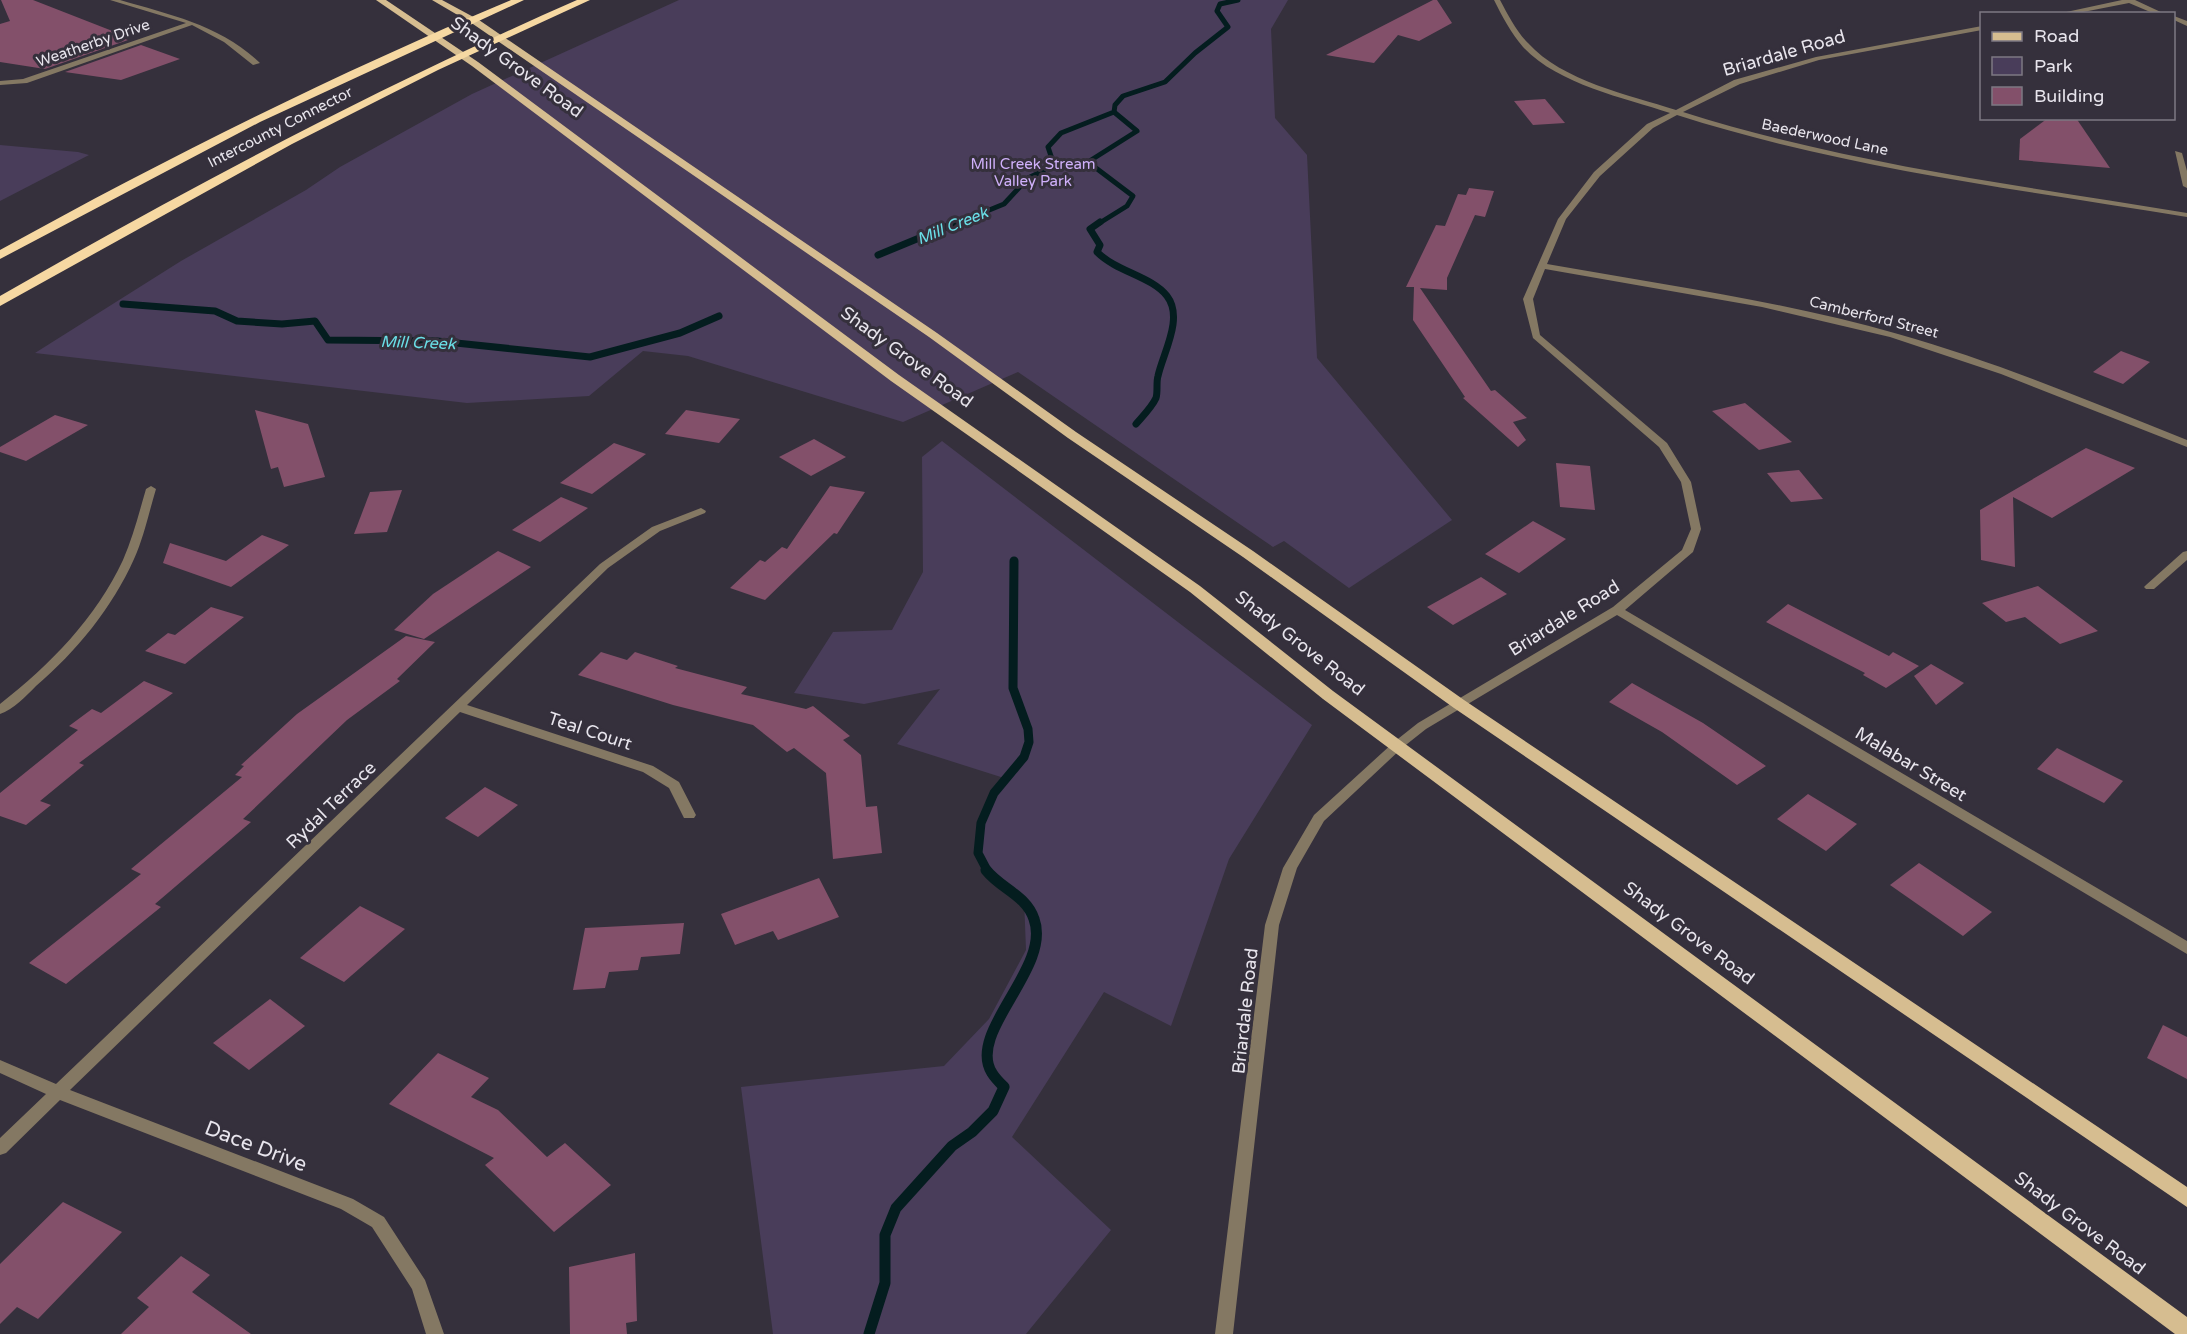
<svg xmlns="http://www.w3.org/2000/svg" width="2187" height="1334" font-family="'Varela Round',sans-serif">
	<style>
		.green { fill: #493d5a }
		.lines { fill: none; stroke-linecap: round; stroke-linejoin: round }
		.stream-far3 { stroke: #041d1f; stroke-width: 5 }
		.stream-far2 { stroke: #041d1f; stroke-width: 7 }
		.stream-far1 { stroke: #041d1f; stroke-width: 9 }
		.stream { stroke: #041d1f; stroke-width: 11 }
		.building { fill: #83506a }
		.minor { fill: #847863; fill-rule: evenodd }
		.primary { fill: #d6bd90; fill-rule: evenodd }
		.motorway { fill: #f6d8a2; fill-rule: evenodd }
		.labels { text-anchor: middle; stroke-width: 6; stroke-linejoin: round; paint-order: stroke }
		.far-street-label { font-size: 15px; fill: #e8e5ed; stroke: #35303c }
		.far-park-label { font-size: 15px; fill: #cfb0fa; stroke: #35303c }
		.far-water-label { font-size: 16px; font-style: italic; fill: #6ae0e8; stroke: #35303c }
		.street-label { font-size: 18px; fill: #e8e5ed; stroke: #35303c }
		.near-street-label { font-size: 21px; fill: #e8e5ed; stroke: #35303c }
	</style>
	<rect width="100%" height="100%" fill="#35303c"/>
	<g class="green">
		<polygon points="679,0 1288,0 1271,29 1275,118 1307,155 1317,358 1452,520 1349,588 1284,541 1273,547 1018,372 903,422 688,356 643,351 589,396 467,403 35,353 181,261 306,190 340,167 472,94"/>
		<polygon points="0,145 78,152 89,155 0,201"/>
		<path d="M942,441l370,284 -83,134 -58,167 -67,-34 -92,145 99,93 -85,104h-253l-32,-247 203,-21 45,-47 37,-69 -2,-52c-12,-8 -30,-16 -39,-27 -21,-23 8,-71 19,-93l-107,-34 43,-55 -76,15 -70,-11 39,-61 59,-2 31,-58 -1,-115z"/>
	</g>
	<g class="lines">
		<g class="stream-far3">
			<polyline points="955,224 1004,204 1028,178 1043,171 1052,159 1048,147 1061,133 1114,112 1115,105 1123,96 1165,82 1195,53 1228,27 1217,11 1220,4 1238,0"/>
			<polyline points="1098,224 1127,206 1133,196 1088,162 1137,131 1114,112"/>
		</g>
		<g class="stream-far2">
			<path d="M1100,222l-10,7 10,16 -3,7c20,20 54,24 70,44 17,22 -4,57 -9,80 -2,6 0,16 -2,22 -4,9 -14,19 -20,26"/>
			<polyline points="878,255 958,222"/>
			<polyline points="123,304 215,311 237,321 282,324 315,321 328,340 437,341 590,357 680,333 719,316"/>
		</g>
		<polyline class="stream-far1" points="988,872 978,853 981,823 994,793 1024,757 1029,742 1028,729 1013,688 1014,561"/>
		<path class="stream" d="M869,1334l16,-51v-48l11,-27 56,-62 20,-14 21,-21 11,-24c-4,-4 -9,-9 -12,-14 -26,-41 60,-105 42,-154 -8,-24 -33,-30 -48,-49"/>
	</g>
	<g class="building">
		<polygon points="1,0 33,0 115,32 110,34 128,40 45,69 0,62 0,24 10,21"/>
		<polygon points="1433,0 1437,0 1452,23 1419,41 1398,35 1374,63 1326,55"/>
		<polygon points="141,45 180,59 121,80 65,72"/>
		<polygon points="1545,99 1565,123 1533,125 1514,101"/>
		<polygon points="2048,118 2076,118 2110,168 2019,160 2020,139"/>
		<polygon points="1469,188 1494,191 1485,217 1475,215 1447,278 1447,290 1420,288 1491,391 1495,390 1527,418 1513,422 1526,440 1518,447 1463,398 1465,397 1413,320 1414,287 1406,287 1436,225 1445,226 1458,194 1466,195"/>
		<polygon points="2121,351 2150,362 2123,384 2093,372"/>
		<polygon points="1745,403 1792,442 1759,450 1712,411"/>
		<polygon points="255,410 308,424 325,477 284,487 278,467 271,469"/>
		<polygon points="686,410 740,419 719,443 665,434"/>
		<polygon points="55,415 88,425 26,461 0,452 0,447"/>
		<polygon points="814,439 846,457 811,476 779,457"/>
		<polygon points="614,443 646,454 592,494 560,483"/>
		<polygon points="2086,448 2135,468 2052,518 2013,497 2015,567 1981,560 1980,510"/>
		<polygon points="1556,463 1590,466 1595,510 1560,507"/>
		<polygon points="1799,470 1823,499 1791,502 1767,473"/>
		<polygon points="830,486 865,492 837,534 834,533 765,600 730,588 760,560 765,562 782,547 787,549"/>
		<polygon points="402,490 387,532 354,534 370,492"/>
		<polygon points="561,497 588,508 540,542 512,530"/>
		<polygon points="1533,521 1566,539 1519,573 1485,554"/>
		<polygon points="262,535 289,545 231,587 163,563 170,543 226,561"/>
		<polygon points="498,551 531,567 424,639 394,630 433,594"/>
		<polygon points="1481,577 1507,594 1453,625 1427,607"/>
		<polygon points="2038,586 2098,631 2060,644 2025,617 2006,622 1982,603"/>
		<polygon points="1788,604 1889,656 1893,652 1919,666 1886,688 1863,675 1865,673 1766,622"/>
		<polygon points="211,607 244,617 185,664 145,651 168,633 175,635"/>
		<polygon points="406,636 435,642 397,679 400,681 347,720 243,819 251,822 155,904 161,907 66,984 29,963 141,874 131,869 242,777 235,775 244,766 241,765 297,714"/>
		<polygon points="601,652 627,660 635,652 678,666 675,668 747,687 741,694 806,709 813,706 850,736 843,740 861,755 866,807 877,806 882,853 833,859 826,773 794,748 787,752 753,725 673,705 578,675"/>
		<polygon points="1931,664 1964,683 1936,705 1914,676"/>
		<polygon points="144,681 173,693 79,763 84,765 40,801 51,805 26,825 0,816 0,793 78,730 69,726 92,709 101,713"/>
		<polygon points="1632,683 1703,723 1766,766 1737,785 1662,732 1609,702"/>
		<polygon points="2057,748 2123,781 2104,803 2037,769"/>
		<polygon points="485,787 518,805 478,837 445,818"/>
		<polygon points="1808,794 1857,824 1826,851 1777,819"/>
		<polygon points="1919,863 1992,912 1963,936 1890,885"/>
		<polygon points="819,878 839,917 778,940 773,931 735,945 721,914"/>
		<polygon points="360,906 405,929 344,982 300,958"/>
		<polygon points="684,923 680,954 641,957 638,970 609,972 605,988 573,990 585,928"/>
		<polygon points="270,999 305,1026 249,1070 213,1043"/>
		<polygon points="2163,1025 2187,1037 2187,1079 2147,1058"/>
		<polygon points="438,1053 489,1078 471,1097 498,1110 547,1157 565,1143 611,1185 554,1232 485,1165 494,1158 389,1104"/>
		<polygon points="63,1202 122,1232 38,1319 17,1307 0,1324 0,1264"/>
		<polygon points="635,1253 637,1321 626,1323 627,1334 570,1334 569,1267"/>
		<polygon points="181,1256 210,1275 192,1292 251,1334 121,1334 149,1307 137,1298"/>
	</g>
	<g class="lines">
		<g class="minor">
			<path d="M110,0h10c51,15 100,25 140,63l-7,2 -29,-23 -32,-17 -165,58 -27,2v-4l23,-2 163,-56z"/>
			<path d="M1494,0h6c8,15 16,31 28,43 34,38 101,52 148,67l58,-30 82,-23 166,-31v4l-163,30 -79,24 -57,28c164,52 335,73 504,101v4c-171,-28 -344,-49 -510,-102l-24,13 -53,48 -34,43 -19,45c117,21 236,37 351,70 99,28 194,68 289,106v7l-186,-73 -111,-37 -128,-30 -217,-38 -12,30 7,36 127,108 24,39 10,47 -8,23 -68,58 562,331v13l-570,-339 -191,114 -24,19 -78,73 -27,47 -18,57 -46,409h-18l50,-409 18,-57 31,-53 80,-73 24,-19 195,-116 69,-57 9,-21 -10,-47 -22,-35 -126,-109 -10,-39 35,-80 36,-47 53,-48 23,-11c-46,-15 -113,-29 -147,-66 -12,-14 -21,-31 -29,-47z"/>
			<polygon points="2122,0 2135,0 2165,14 2155,14 2129,3 2073,14 2057,14"/>
			<polygon points="2174,16 2187,21 2187,26 2174,20"/>
			<polygon points="2175,151 2182,153 2187,171 2187,188 2183,186"/>
			<path d="M151,486l5,3c-7,23 -12,48 -22,70 -22,49 -58,93 -98,127 -10,10 -23,24 -36,28v-10c50,-39 96,-86 123,-144 10,-23 16,-47 23,-71z"/>
			<polygon points="701,508 706,511 705,513 660,531 608,568 467,705 653,766 679,782 696,815 694,818 684,818 669,788 643,772 460,712 70,1090 353,1199 384,1217 425,1280 444,1334 426,1334 412,1289 372,1227 341,1209 60,1100 6,1153 0,1155 0,1138 46,1094 0,1073 0,1060 56,1084 600,564 652,527"/>
			<polygon points="2187,551 2187,560 2154,589 2146,589 2144,587 2146,585 2183,552"/>
		</g>
		<g class="primary">
			<polygon points="376,0 386,0 478,62 899,375 1200,586 1333,691 2187,1317 2187,1334 2175,1334 1323,699 1190,592 891,381 472,66"/>
			<polygon points="432,0 442,0 479,20 937,333 1076,432 1253,551 1464,700 2187,1187 2187,1207 1454,708 1243,557 1068,438 929,337 473,24"/>
		</g>
		<g class="motorway">
			<path d="M511,0h13l-264,122 -260,137v-9c166,-92 335,-176 511,-250z"/>
			<path d="M577,0h13l-152,70 -146,74 -292,162v-10c188,-108 378,-209 577,-296z"/>
		</g>
	</g>
	<g class="labels">
		<g class="far-street-label">
			<text transform="translate(93 43) rotate(-19)" y="5">Weatherby Drive</text>
			<text transform="translate(280 127) rotate(-27)" y="5">Intercounty Connector</text>
			<text transform="translate(1825 137) rotate(12)" y="5">Baederwood Lane</text>
			<text transform="translate(1874 317) rotate(14)" y="5">Camberford Street</text>
		</g>
		<g class="far-park-label">
			<text x="1033" y="169">Mill Creek Stream<tspan x="1033" dy="17">Valley Park</tspan></text>
		</g>
		<g class="far-water-label">
			<text transform="translate(952 225) rotate(-22)" y="6">Mill Creek</text>
			<text transform="translate(418 342) rotate(2)" y="6">Mill Creek</text>
		</g>
		<g class="street-label">
			<text transform="translate(1784 53) rotate(-16)" y="6">Briardale Road</text>
			<text transform="translate(517 67) rotate(36)" y="6">Shady Grove Road</text>
			<text transform="translate(907 357) rotate(36)" y="6">Shady Grove Road</text>
			<text transform="translate(1564 618) rotate(-32)" y="6">Briardale Road</text>
			<text transform="translate(1300 643) rotate(38)" y="6">Shady Grove Road</text>
			<text transform="translate(590 731) rotate(18)" y="6">Teal Court</text>
			<text transform="translate(1911 764) rotate(31)" y="6">Malabar Street</text>
			<text transform="translate(331 805) rotate(-44)" y="6">Rydal Terrace</text>
			<text transform="translate(1689 933) rotate(37)" y="6">Shady Grove Road</text>
			<text transform="translate(1245 1011) rotate(-84)" y="6">Briardale Road</text>
			<text transform="translate(2080 1223) rotate(37)" y="6">Shady Grove Road</text>
		</g>
		<g class="near-street-label">
			<text transform="translate(256 1146) rotate(21)" y="7">Dace Drive</text>
		</g>
	</g>
	<rect x="1980" y="12" width="195" height="108" fill="#35303c" stroke="#7d7883" stroke-width="1.5"/>
	<rect x="1992" y="32" width="30" height="9" fill="#d6bd90" stroke="#7d7883" stroke-width="1.5"/>
	<text x="2034" y="42" font-size="18" fill="#e8e5ed">Road</text>
	<rect x="1992" y="57" width="30" height="18" fill="#493d5a" stroke="#7d7883" stroke-width="1.5"/>
	<text x="2034" y="72" font-size="18" fill="#e8e5ed">Park</text>
	<rect x="1992" y="87" width="30" height="18" fill="#83506a" stroke="#7d7883" stroke-width="1.5"/>
	<text x="2034" y="102" font-size="18" fill="#e8e5ed">Building</text>
</svg>
